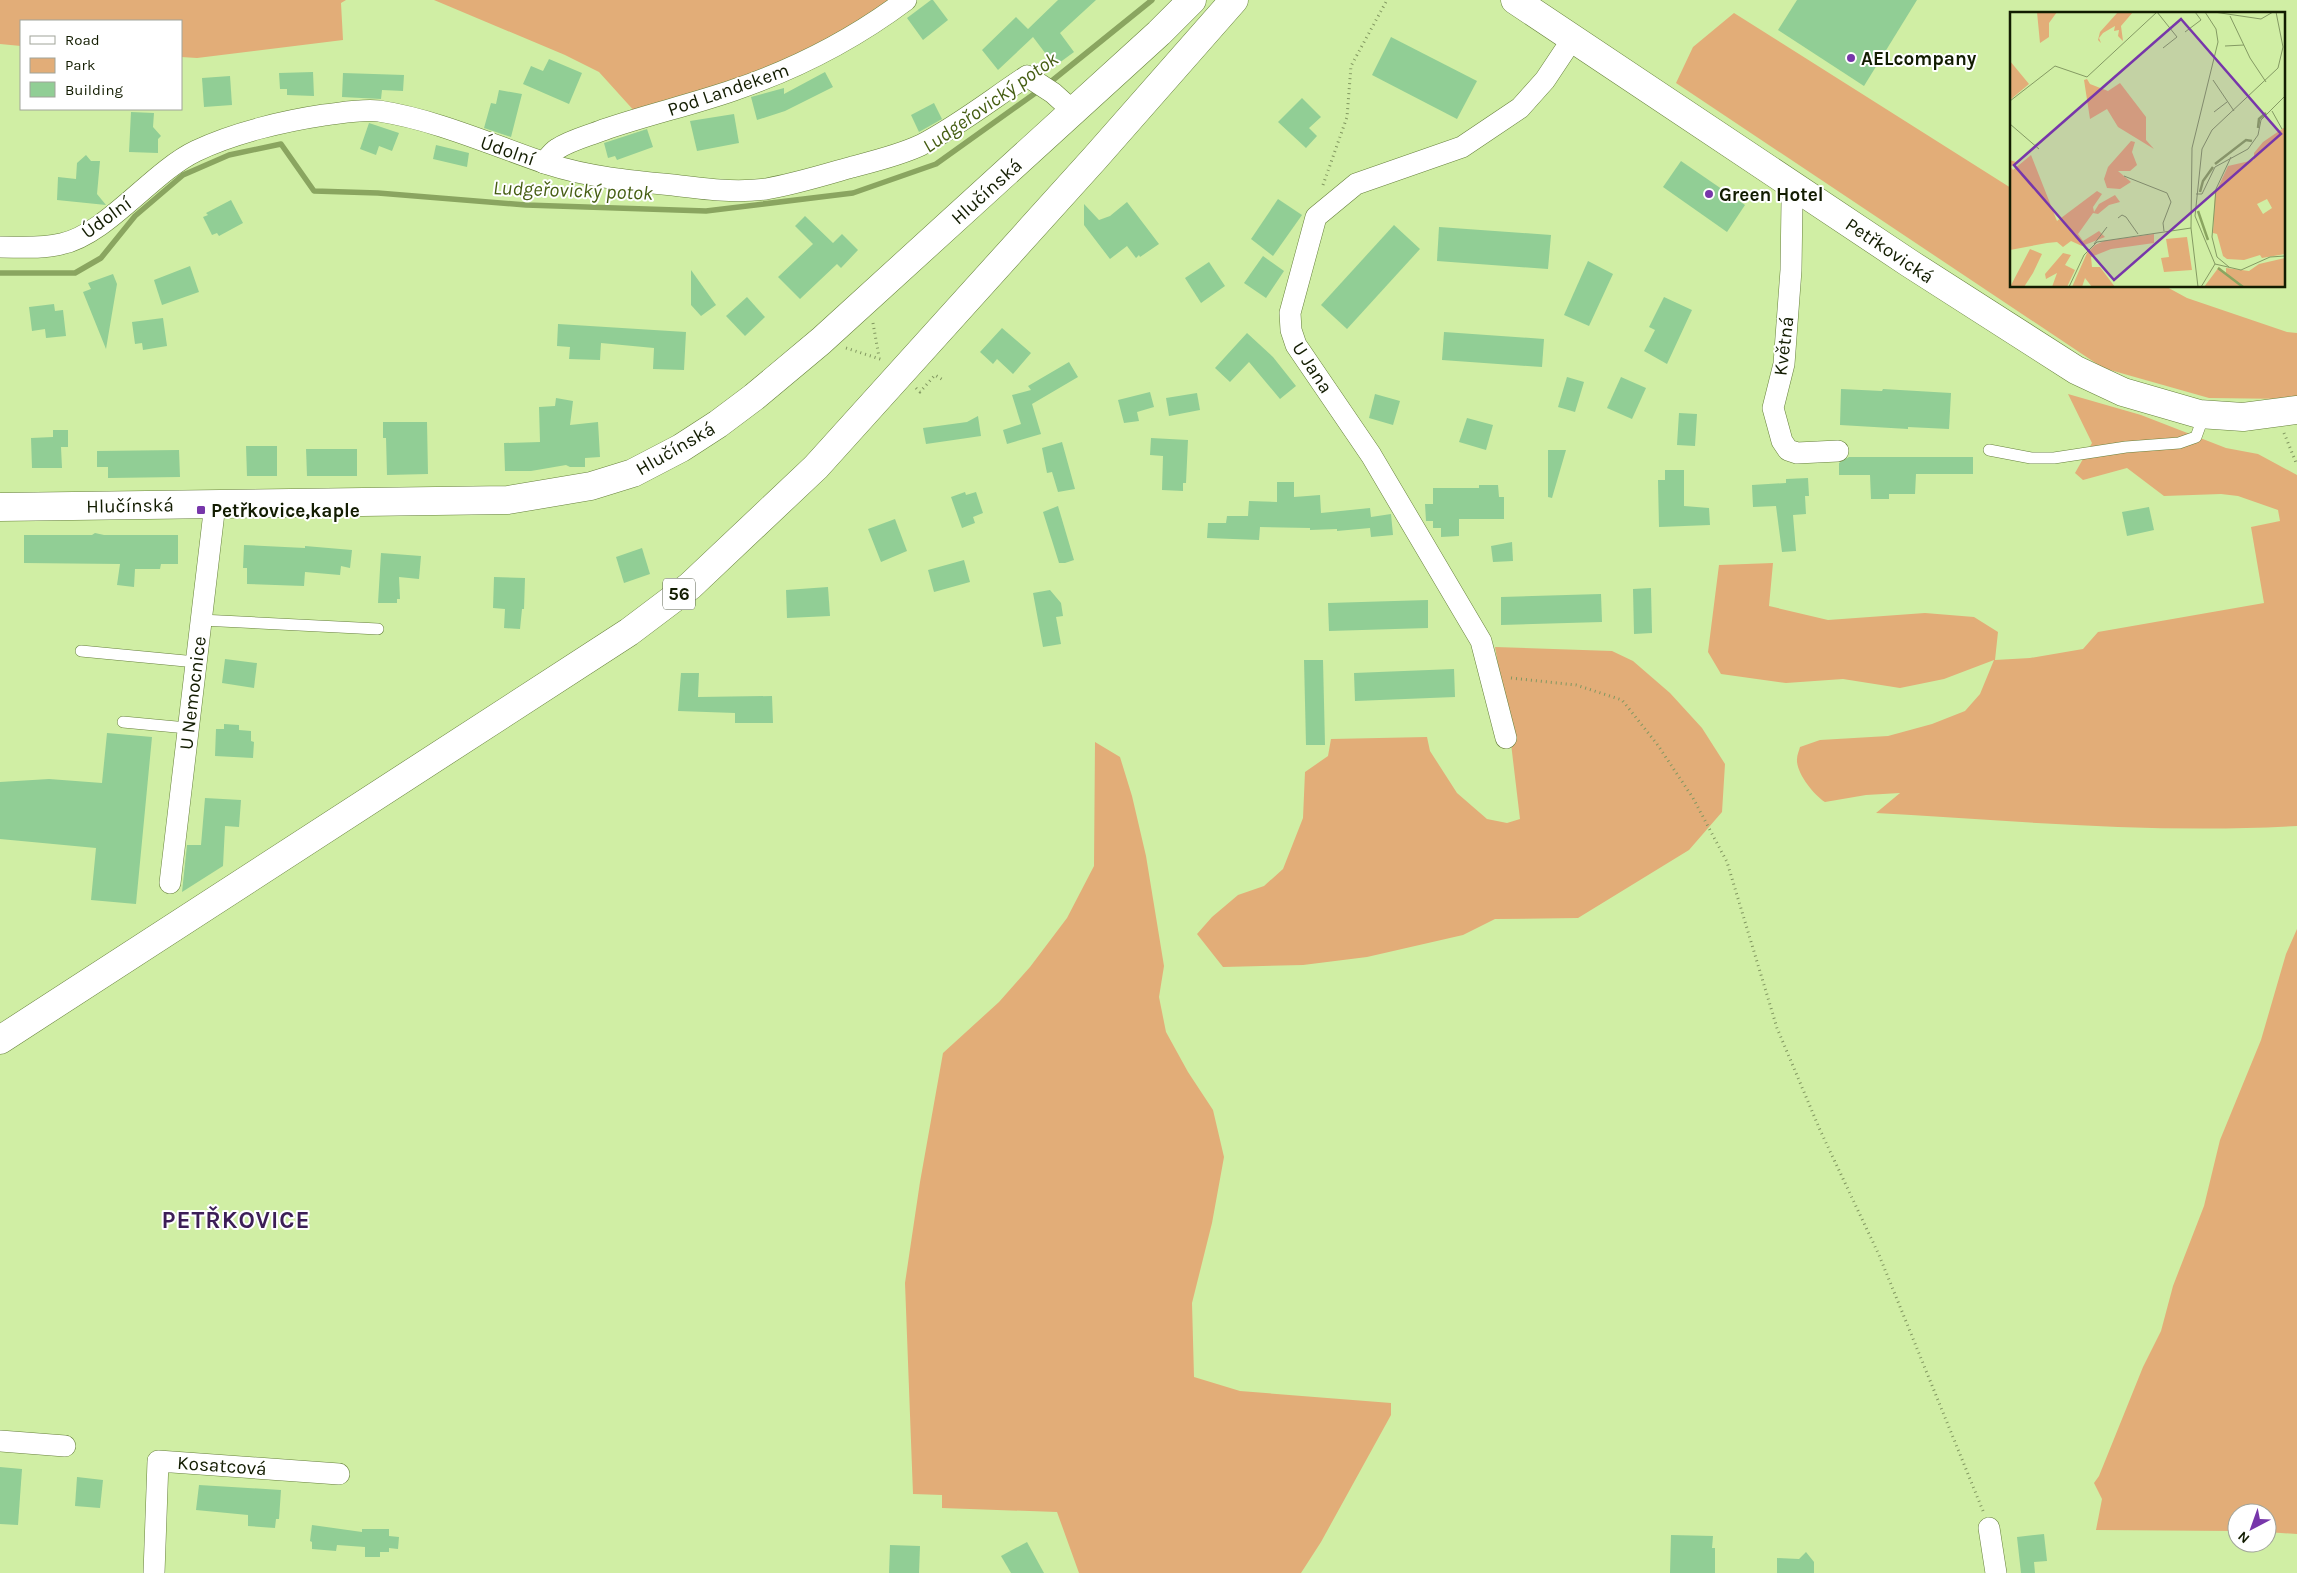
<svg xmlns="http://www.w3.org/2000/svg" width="2297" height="1573" font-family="Karla,sans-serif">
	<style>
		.green { fill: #e2ad78 }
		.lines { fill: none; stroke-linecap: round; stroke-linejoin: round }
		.stream { stroke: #8aa560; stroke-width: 5.5 }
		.building { fill: #91ce95 }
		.lane-casing { stroke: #67813c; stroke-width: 12 }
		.street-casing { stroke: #67813c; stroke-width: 22 }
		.secondary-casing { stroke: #67813c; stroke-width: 29 }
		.primary-casing { stroke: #67813c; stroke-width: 29 }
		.path { stroke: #819760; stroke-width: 3; stroke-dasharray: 1 4; stroke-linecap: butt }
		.lane { stroke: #fff; stroke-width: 11 }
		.street { stroke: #fff; stroke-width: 21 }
		.secondary { stroke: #fff; stroke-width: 28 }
		.primary { stroke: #fff; stroke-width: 28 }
		.poi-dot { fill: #7736aa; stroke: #fff; stroke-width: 2 }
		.labels { text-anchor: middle; stroke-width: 4; stroke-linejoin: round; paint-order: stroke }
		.shield { fill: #fff; stroke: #59604d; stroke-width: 1 }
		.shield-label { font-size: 18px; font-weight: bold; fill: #121c01 }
		.poi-label { font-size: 19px; font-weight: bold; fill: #121c01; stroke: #fff; text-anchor: start }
		.street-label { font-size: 19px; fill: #121c01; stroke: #fff }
		.water-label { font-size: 20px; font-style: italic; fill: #465e13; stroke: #fff }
		.district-label { font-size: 24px; font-weight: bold; letter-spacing: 1px; fill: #3c1e56; stroke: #fff }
		.inset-river { fill: none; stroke: #8aa560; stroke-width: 2.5 }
		.inset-road { fill: none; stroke: #849a63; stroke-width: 1 }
		.view { fill: #7736aa; fill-opacity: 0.15; stroke: #7736aa; stroke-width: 2.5 }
		.inset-edge { fill: none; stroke: #121c01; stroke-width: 2.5 }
	</style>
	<rect width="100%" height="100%" fill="#d0eea4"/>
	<g class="green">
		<polygon points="0,0 346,0 341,3 343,40 197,58 181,57 181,21 21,21 21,46 0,44"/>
		<polygon points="434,0 895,0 781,65 637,114 599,72 565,55"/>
		<polygon points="1734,13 2011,188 2011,286 2165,286 2187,298 2287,332 2297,333 2297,399 2209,398 2103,368 1676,83 1693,47"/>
		<path d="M2068,394l73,21 85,33 32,6 39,21v351c-140,8 -281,-5 -421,-13l24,-20 -34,2 -41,7c-11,-7 -29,-29 -28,-43 0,-4 2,-8 3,-12l20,-7 68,-4 44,-12 33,-13 15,-17 14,-34 -50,19 -44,9 -57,-9 -57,4 -65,-9 -13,-22 11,-87 54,-2 -4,43 59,14 97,-7 49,4 24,15 -3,28 35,-2 53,-9 15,-17 166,-29 -13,-76 29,-6 -2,-11 -40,-14 -17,-2 -57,2 -37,-28 -44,12 -8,-7 17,-30z"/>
		<polygon points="1495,647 1612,651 1633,661 1670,693 1702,728 1725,764 1722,812 1689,850 1578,918 1495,919 1463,935 1367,957 1303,965 1223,967 1197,934 1212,917 1238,895 1264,886 1283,869 1303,818 1305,772 1328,756 1331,739 1427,737 1430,751 1457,793 1487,819 1507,823 1520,819 1510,735"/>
		<polygon points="1095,742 1120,757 1132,796 1146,856 1164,966 1159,997 1166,1032 1188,1072 1213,1110 1224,1157 1212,1223 1192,1303 1194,1377 1240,1391 1391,1403 1391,1415 1321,1542 1301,1573 1079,1573 1057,1512 942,1508 942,1495 913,1494 905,1283 920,1182 943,1053 999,1002 1030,967 1067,918 1094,866"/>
		<polygon points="2297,929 2297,1534 2267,1532 2267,1513 2237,1513 2237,1531 2096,1530 2102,1499 2094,1483 2099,1476 2143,1367 2161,1331 2173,1286 2204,1206 2220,1140 2261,1040 2286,954"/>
	</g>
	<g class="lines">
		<g class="stream">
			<polyline points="1048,84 1152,0"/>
			<polyline points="0,273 75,273 101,258 135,216 183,175 229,155 281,144 314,191 378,193 526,205 706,211 853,193 936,164 1041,89"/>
		</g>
	</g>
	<g class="building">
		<polygon points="931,0 933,0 948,20 923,40 907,18"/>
		<polygon points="1058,0 1096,0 1060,33 1074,52 1055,66 1033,37 998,70 982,50 1016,17 1028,29"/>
		<polygon points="1797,0 1917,0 1864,86 1778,30"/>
		<polygon points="1391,37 1477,81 1457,119 1372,75"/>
		<polygon points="549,59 582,73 569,104 523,84 531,66 543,71"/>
		<polygon points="313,72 314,96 287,95 287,89 280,89 279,73"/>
		<polygon points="825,72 833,87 785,111 757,120 751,97 784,88 784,94"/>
		<polygon points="343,73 404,75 403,91 382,90 381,99 342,97"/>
		<polygon points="230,76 232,105 204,107 202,78"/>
		<polygon points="499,90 522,94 511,137 484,128 491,103 496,104"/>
		<polygon points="1302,98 1321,117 1309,128 1317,136 1306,148 1278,122"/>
		<polygon points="934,103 942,119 919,132 911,115"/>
		<polygon points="131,112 154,113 153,127 161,136 158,139 158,153 129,152"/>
		<polygon points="734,114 739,143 697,151 690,121"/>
		<polygon points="369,123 399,133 392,151 379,146 376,155 360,149"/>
		<polygon points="647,129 653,147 617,160 615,156 608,158 604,143"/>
		<polygon points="436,145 469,153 467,167 433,159"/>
		<polygon points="86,155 91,161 100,161 97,194 106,205 57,200 58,177 76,179 77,163"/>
		<polygon points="1681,161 1745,205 1727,232 1663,187"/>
		<polygon points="1278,199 1302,215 1273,256 1251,239"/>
		<polygon points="231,200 243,223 219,236 217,233 212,235 203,217 208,215 206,213"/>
		<polygon points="1127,202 1159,244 1140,257 1139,255 1136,258 1127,246 1110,259 1084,225 1084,204 1099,220 1110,216"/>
		<polygon points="805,216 833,243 842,234 858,250 841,268 837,264 800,299 778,277 813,244 795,226"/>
		<polygon points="1394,225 1420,249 1347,329 1321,305"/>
		<polygon points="1439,227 1551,235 1548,269 1437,261"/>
		<polygon points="1263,256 1284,271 1266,298 1244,283"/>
		<polygon points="1588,261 1613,274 1589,326 1564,315"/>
		<polygon points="1209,262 1225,286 1201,303 1185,278"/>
		<polygon points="190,266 199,292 162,305 154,280"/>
		<polygon points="691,270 716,305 701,316 691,305"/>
		<polygon points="113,274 117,284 106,349 83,292 91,289 88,283"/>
		<polygon points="747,297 765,317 745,336 726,316"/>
		<polygon points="1664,297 1692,310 1667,364 1644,351 1655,330 1649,327"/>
		<polygon points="54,304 55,311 63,310 66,336 46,338 45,329 32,331 29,307"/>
		<polygon points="163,318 167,346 143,350 142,343 135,344 132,322"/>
		<polygon points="558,324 686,332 684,370 653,369 654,348 601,343 600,360 569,359 570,347 557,346"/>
		<polygon points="1002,328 1031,353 1013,374 997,359 993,364 980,352"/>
		<polygon points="1444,332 1544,339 1542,367 1442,360"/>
		<polygon points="1247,333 1273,357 1296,386 1280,399 1249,362 1230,382 1215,368"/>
		<polygon points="1069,362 1078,377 1032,404 1041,434 1007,444 1003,430 1021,424 1012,395 1031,390 1028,386"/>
		<polygon points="1567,377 1584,382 1575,412 1558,407"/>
		<polygon points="1621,377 1646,388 1632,419 1607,408"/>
		<polygon points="1841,389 1882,391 1883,389 1951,393 1949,429 1908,427 1908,429 1840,425"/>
		<polygon points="1150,392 1154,407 1137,412 1139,421 1124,423 1118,400"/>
		<polygon points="1197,393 1200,410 1169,416 1166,398"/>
		<polygon points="1375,394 1400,401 1393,425 1369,418"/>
		<polygon points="556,398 573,401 570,425 598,422 600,457 585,458 585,467 570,467 566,465 531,471 505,471 504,443 540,442 539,407 555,406"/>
		<polygon points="1679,413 1697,414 1695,446 1677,445"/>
		<polygon points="978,416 981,436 926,444 923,428 967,422"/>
		<polygon points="1467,418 1493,425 1486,450 1459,442"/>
		<polygon points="383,422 427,422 428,474 387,475 386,438 383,438"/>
		<polygon points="53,430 68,430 68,447 61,447 62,468 32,468 31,438 53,437"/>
		<polygon points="1151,438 1188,440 1186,483 1183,483 1183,491 1162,490 1163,456 1150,455"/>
		<polygon points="1062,442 1075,489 1058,492 1052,472 1047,473 1042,448"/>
		<polygon points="246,446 277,446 277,476 247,476"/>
		<polygon points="306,449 357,449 357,476 307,476"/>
		<polygon points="179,450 180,477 108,478 108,467 97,467 97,451"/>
		<polygon points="1548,450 1566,450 1552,498 1548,497"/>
		<polygon points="1849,457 1973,457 1973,474 1916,474 1915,494 1889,494 1889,499 1871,499 1870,475 1839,475 1839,463"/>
		<polygon points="1665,470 1684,470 1684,506 1709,508 1710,525 1659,527 1658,480 1665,480"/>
		<polygon points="1808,478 1809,496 1805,496 1806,514 1793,515 1796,551 1782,552 1776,506 1753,507 1752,485 1786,483 1786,479"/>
		<polygon points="1277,482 1294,482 1294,497 1320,495 1321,513 1370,508 1371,517 1391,514 1393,535 1371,537 1370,528 1337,531 1337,529 1310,530 1310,528 1260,527 1259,540 1207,538 1208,523 1226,523 1227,516 1248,516 1249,501 1277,502"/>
		<polygon points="1479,485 1498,485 1499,497 1504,497 1504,519 1459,519 1459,536 1441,537 1441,528 1433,528 1433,521 1426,521 1425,504 1433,504 1433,488 1479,488"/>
		<polygon points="965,492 966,495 976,492 983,513 973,517 975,523 962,528 951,497"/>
		<polygon points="1058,506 1074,560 1065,563 1059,563 1043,512"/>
		<polygon points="2149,507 2154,530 2127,536 2122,512"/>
		<polygon points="895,519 907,551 881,562 868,529"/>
		<polygon points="95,533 104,535 178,535 178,564 161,564 160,569 135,569 134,587 117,585 120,564 24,563 24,535 92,535"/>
		<polygon points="1512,542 1513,561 1493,562 1491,546"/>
		<polygon points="244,545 305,548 305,546 352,550 350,568 341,566 340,575 305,572 304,586 247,584 247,568 243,568"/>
		<polygon points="642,548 650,574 624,583 616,557"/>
		<polygon points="381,553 421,556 419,579 399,577 400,599 397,599 397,603 378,603"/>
		<polygon points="964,560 970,582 934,592 928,570"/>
		<polygon points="494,577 525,578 524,609 522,609 520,629 504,628 505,609 493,608"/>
		<polygon points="828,587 830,616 787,618 786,590"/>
		<polygon points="1651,588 1652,633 1634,634 1633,589"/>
		<polygon points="1050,590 1061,603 1063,616 1056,617 1061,644 1043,647 1033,593"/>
		<polygon points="1601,594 1602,622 1501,625 1501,597"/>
		<polygon points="1428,600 1428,628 1329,631 1328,603"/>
		<polygon points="225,659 257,663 254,688 222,683"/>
		<polygon points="1304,660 1323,660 1325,745 1306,745"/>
		<polygon points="1454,669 1455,697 1355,701 1354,673"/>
		<polygon points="681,673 699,673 698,697 772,696 773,723 735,723 735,713 678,711"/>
		<polygon points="224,724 239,725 239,730 251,731 251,741 254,742 253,758 215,756 216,729 224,729"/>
		<polygon points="107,733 152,737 136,904 91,900 96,848 0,839 0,782 49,779 102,783"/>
		<polygon points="205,798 241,800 239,827 225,826 223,866 182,892 187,845 201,845"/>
		<polygon points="0,1467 22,1469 18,1525 0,1524"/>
		<polygon points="77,1477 103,1480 100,1508 75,1506"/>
		<polygon points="199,1485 281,1490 279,1519 276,1519 275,1528 248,1526 248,1515 196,1510"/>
		<polygon points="312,1525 362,1532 362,1529 389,1529 389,1536 399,1537 398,1549 389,1548 389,1552 380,1552 380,1557 365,1557 365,1547 337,1545 336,1551 312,1549 312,1542 310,1541"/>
		<polygon points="2044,1534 2047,1561 2034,1562 2035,1573 2021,1573 2017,1537"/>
		<polygon points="1671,1535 1713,1536 1712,1548 1715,1548 1715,1573 1670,1573"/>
		<polygon points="1027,1542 1044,1573 1011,1573 1001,1556"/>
		<polygon points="890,1545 920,1546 919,1573 889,1573"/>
		<polygon points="1806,1552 1814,1562 1814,1573 1777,1573 1777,1558 1799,1559"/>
	</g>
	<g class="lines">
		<g class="lane-casing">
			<g id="lane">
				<polyline points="1989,450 2031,458 2054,458 2126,447 2179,443 2196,437 2204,415"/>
				<polyline points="201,620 378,629"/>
				<polyline points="81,651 196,662"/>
				<polyline points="123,722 187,728"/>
			</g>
		</g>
		<g class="street-casing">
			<g id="street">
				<path d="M544,163c4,-5 8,-11 13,-14 14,-9 31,-13 46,-19 43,-15 88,-25 131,-40 62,-21 120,-51 172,-90"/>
				<polyline points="1796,188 1792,202 1791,270 1784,364 1773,408 1782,441 1788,450 1797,453 1838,451"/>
				<path d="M0,247c20,0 41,2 61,-3 45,-9 91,-72 135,-93 37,-18 88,-30 128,-36 18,-2 37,-6 55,-4 58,9 113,34 169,53 40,13 82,17 125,21 31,4 62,8 93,4 29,-5 58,-14 86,-22 23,-6 48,-12 69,-22 37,-19 71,-46 106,-69l26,17 20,18"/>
				<polyline points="1506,738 1481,641 1371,455 1296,345 1291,330 1290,313 1316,217 1356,184 1462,147 1520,108 1545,80 1573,38"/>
				<polyline points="170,883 215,504"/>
				<polyline points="0,1441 65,1446"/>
				<polyline points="1989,1528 1996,1573"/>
				<polyline points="154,1573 158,1461 339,1474"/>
			</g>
		</g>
		<g class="secondary-casing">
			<g id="secondary">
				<polyline points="1515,0 1909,263 2076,370 2123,392 2199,414 2243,417 2297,410"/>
				<polyline points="0,507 508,500 591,486 633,473 681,448 718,424 754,397 821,341 1159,33 1192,0"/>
			</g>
		</g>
		<g class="primary-casing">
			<polyline id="primary" points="0,1040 629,632 690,586 816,467 1095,158 1234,0"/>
		</g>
		<g class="path">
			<polyline points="1323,185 1347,117 1351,66 1387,0"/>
			<polyline points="873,323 879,357"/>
			<polyline points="846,348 883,360"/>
			<polyline points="916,388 920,392 935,375 943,380"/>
			<polyline points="2284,433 2297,465"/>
			<polyline points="1511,678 1576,685 1622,700 1657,744 1693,798 1727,862 1777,1028 1820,1130 1879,1255 1983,1511"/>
		</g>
		<use href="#lane" class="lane"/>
		<use href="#street" class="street"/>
		<use href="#secondary" class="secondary"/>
		<use href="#primary" class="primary"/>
	</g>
	<g class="poi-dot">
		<circle cx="1851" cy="58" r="5"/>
		<circle cx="1709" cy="194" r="5"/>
		<rect x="196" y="505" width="10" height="10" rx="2.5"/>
	</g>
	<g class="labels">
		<rect class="shield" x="663" y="578.5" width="32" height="31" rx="4"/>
		<g class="shield-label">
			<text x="679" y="600">56</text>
		</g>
		<g class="poi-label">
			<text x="1861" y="65">AELcompany</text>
			<text x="1719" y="201">Green Hotel</text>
			<text x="211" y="517">Petřkovice,kaple</text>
		</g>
		<g class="street-label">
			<text transform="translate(728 89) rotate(-19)" y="7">Pod Landekem</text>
			<text transform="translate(508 150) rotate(19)" y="7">Údolní</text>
			<text transform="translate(986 191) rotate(-42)" y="7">Hlučínská</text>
			<text transform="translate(106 217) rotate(-36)" y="7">Údolní</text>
			<text transform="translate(1890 250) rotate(34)" y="7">Petřkovická</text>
			<text transform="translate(1783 346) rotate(-83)" y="7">Květná</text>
			<text transform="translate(1313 367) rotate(57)" y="7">U Jana</text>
			<text transform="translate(675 448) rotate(-30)" y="7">Hlučínská</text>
			<text transform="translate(130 505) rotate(-1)" y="7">Hlučínská</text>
			<text transform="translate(192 693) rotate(-83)" y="7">U Nemocnice</text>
			<text transform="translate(222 1465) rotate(4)" y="7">Kosatcová</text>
		</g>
		<g class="water-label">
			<text transform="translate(990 102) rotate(-35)" y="7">Ludgeřovický potok</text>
			<text transform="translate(573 190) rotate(2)" y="7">Ludgeřovický potok</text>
		</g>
		<g class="district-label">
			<text x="236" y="1228">PETŘKOVICE</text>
		</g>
	</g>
	<g transform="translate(2010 12)">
		<rect width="275" height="275" fill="#d0eea4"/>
		<path d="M27,0h20l-8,11v14l-9,6zM108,0h15l-12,14 2,15 -5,-5 1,-6 -5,1 1,-5 -12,7 -4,5 2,5 -3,-3 2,-8zM0,49l19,23 -19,16zM77,67l3,5 18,7 12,-8 26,34v23l8,9 -36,-22 -11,-18 -17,10 -6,-39zM275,115v127l-23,4 -2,-3 -16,5 -17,-1 -4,-3 -6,-22 -4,-1 2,-39 13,-28 26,-6v-7l9,-11zM257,187l5,9 -9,6 -6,-10zM121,129l4,1 -3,10 5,13 -7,6h-12l13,11 -11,7 -13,-1 -3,-9 4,-12zM21,143l26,66 40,-30 5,3 -9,13 1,5 5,-8 16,-9 5,7 -11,3 -11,9 -5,-1 -15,21 5,7 16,-10 6,6 -23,9 -11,-5 -8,6 -6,-5 -10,1 -37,7v-90l6,2 -5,5 2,3zM144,222v9l-43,6 -20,8 1,10h8l15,20h-23l-7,-9 -3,9h-10l15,-34 8,-8 9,-4zM177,225l5,33 -28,2 -3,-14 8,-1 -3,-18zM20,237l12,5 -9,19 -9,14h-14zM53,241l8,2 -6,10 10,5 -8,17h-15l5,-14 -11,6 -1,-5zM275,246v29h-81l15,-20 7,8v-7l23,3 10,-7z" fill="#e2ad78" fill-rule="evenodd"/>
		<path class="inset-river" d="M248,116l1,-9 7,-6M205,152l31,-24 6,1M190,180l3,-11 10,-14M188,199l10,29M208,256l25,19"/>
		<path class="inset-road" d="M147,0l20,25 -14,11M204,0l47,7 12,-7M220,4l20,42 16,24M175,20l16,-12 -6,-8M215,34l19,-1M203,68l21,31M0,89l45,-35 32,11 70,-65M262,99l10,18M204,100l13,-10M0,112l29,25M114,164l43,17 4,9 -8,21 1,8M186,182h6l13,-27 33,-18 10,-14 3,-15 24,-24M108,206l4,-3 4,2 12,17M84,232l13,-17M205,252l26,6 29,-13 15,-1M219,255l-12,-10 -5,-20 4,-48 15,-32M59,275l15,-32 13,-13 94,-14M188,275l-7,-59 1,-80 26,-106 -2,-13 -11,-17M191,275l14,-23 -20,-48 7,-67 10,-19 66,-62 5,-21 -7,-35"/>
		<path class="view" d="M171,7l100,115 -167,146 -100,-115z"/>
		<rect width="275" height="275" class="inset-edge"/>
	</g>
	<rect x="20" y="20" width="162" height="90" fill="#ffffff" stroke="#a0a499"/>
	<rect x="30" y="36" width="25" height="8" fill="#ffffff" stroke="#a0a499"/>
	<text x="65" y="45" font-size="15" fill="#121c01">Road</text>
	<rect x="30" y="58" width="25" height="15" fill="#e2ad78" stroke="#a0a499"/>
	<text x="65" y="70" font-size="15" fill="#121c01">Park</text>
	<rect x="30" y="82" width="25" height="15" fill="#91ce95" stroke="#a0a499"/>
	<text x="65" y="95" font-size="15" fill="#121c01">Building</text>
	<g transform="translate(2252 1528) rotate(221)"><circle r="24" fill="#ffffff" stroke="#a0a499"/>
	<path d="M0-4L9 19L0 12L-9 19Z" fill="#7736aa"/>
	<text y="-8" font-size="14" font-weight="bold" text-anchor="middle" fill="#121c01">N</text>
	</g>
</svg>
